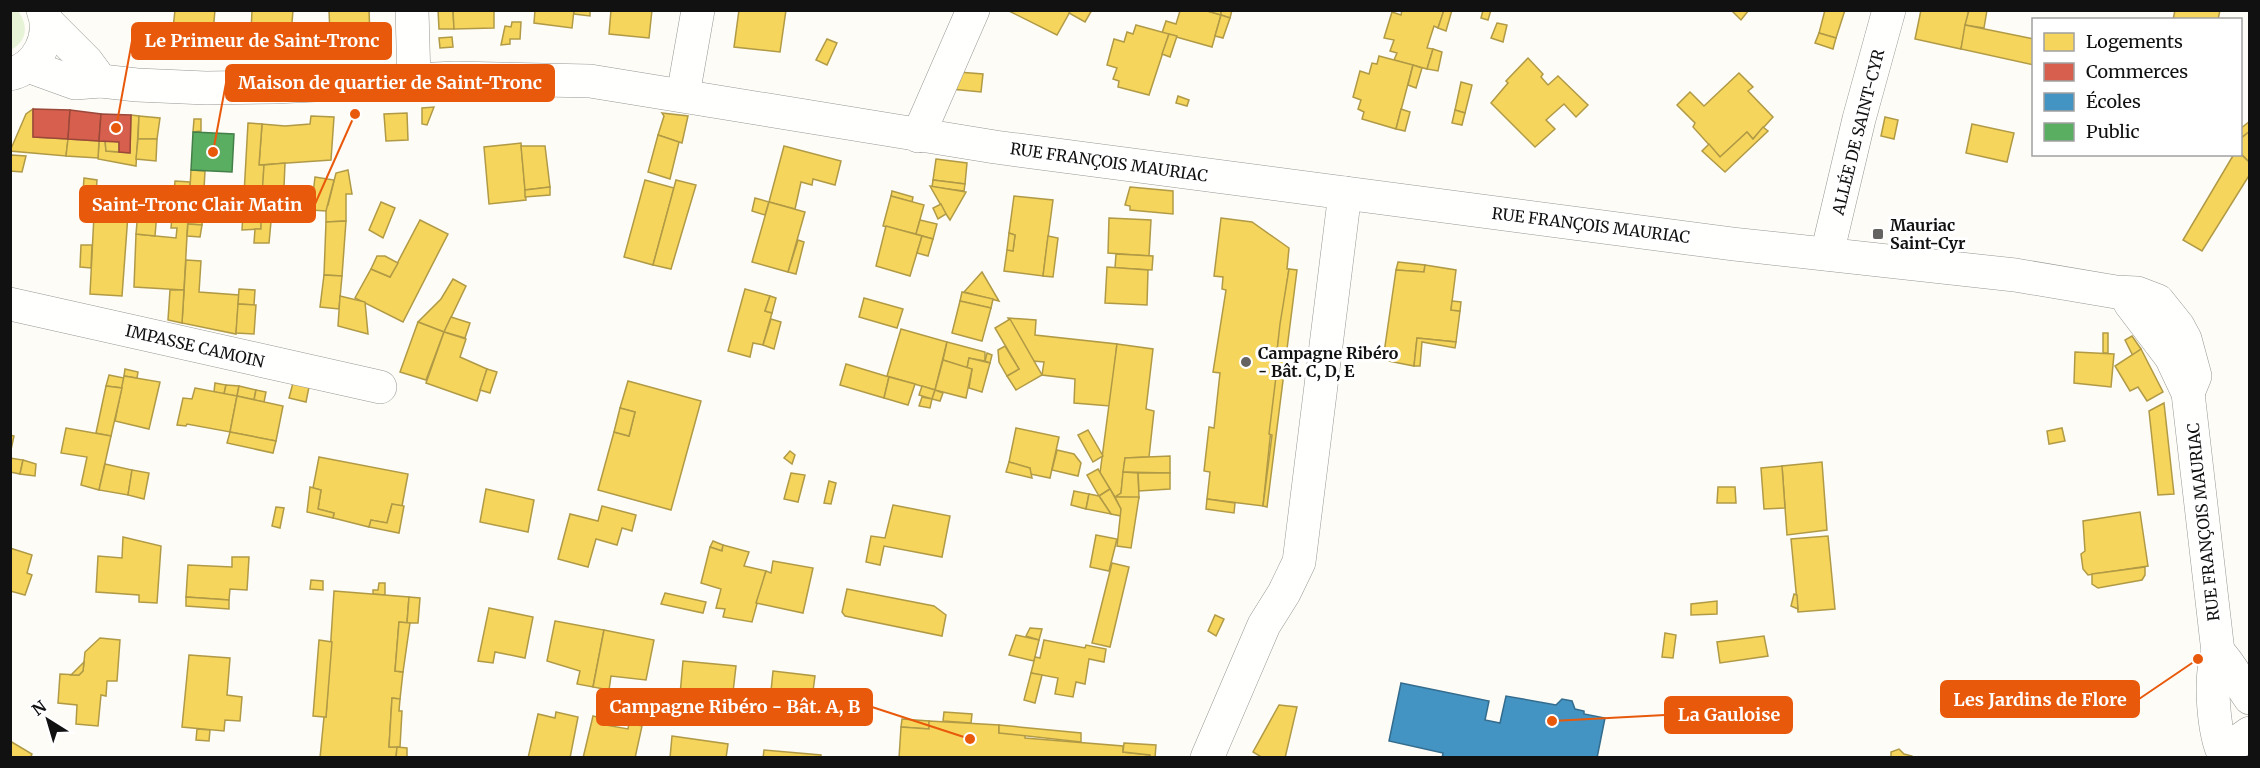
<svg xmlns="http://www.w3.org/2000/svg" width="2260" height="768" font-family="Merriweather,serif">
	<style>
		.green { fill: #e7f3d7 }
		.homes { fill: #f6d55c; stroke: #b19a46; stroke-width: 1.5 }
		.shops { fill: #d6604d; stroke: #9b483b; stroke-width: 1.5 }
		.schools { fill: #4393c3; stroke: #346c8e; stroke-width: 1.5 }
		.public { fill: #5aae61; stroke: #447f49; stroke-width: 1.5 }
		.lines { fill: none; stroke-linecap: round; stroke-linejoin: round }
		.minor-casing { stroke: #979795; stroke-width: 34 }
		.minor { stroke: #fffffe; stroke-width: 33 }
		.poi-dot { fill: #646362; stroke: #fff; stroke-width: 2 }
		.labels { text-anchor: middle; stroke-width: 6; stroke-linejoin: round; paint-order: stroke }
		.street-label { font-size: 16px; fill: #111; stroke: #fff }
		.poi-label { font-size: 16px; font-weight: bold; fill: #111; stroke: #fff; text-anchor: start }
		.leader { fill: none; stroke: #e8590c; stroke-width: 2 }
		.callout-dot { fill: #e8590c; stroke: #fff; stroke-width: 2 }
		.callout { fill: #e8590c; stroke: #e8590c; stroke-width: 2 }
		.callout-label { font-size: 18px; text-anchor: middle; font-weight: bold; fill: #fff }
	</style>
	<rect width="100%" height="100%" fill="#fdfcf7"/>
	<path class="green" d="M11,10l7,1c11,15 9,30 -7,39z"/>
	<g class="homes">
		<polygon points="175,10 215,10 213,32 173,29"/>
		<polygon points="252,10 293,10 291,36 251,34"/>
		<polygon points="329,10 369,10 370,37 330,35"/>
		<polygon points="438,10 453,10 454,29 439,29"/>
		<polygon points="453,10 494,10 494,28 454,29"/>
		<polygon points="535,10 574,10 572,28 534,23"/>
		<polygon points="574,10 590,10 590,16 574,14"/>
		<polygon points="611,10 652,10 649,38 609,34"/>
		<polygon points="739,10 786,10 780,52 734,47"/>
		<polygon points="1007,10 1071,10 1057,35"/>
		<polygon points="1071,10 1092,10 1085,22 1069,13"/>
		<polygon points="1186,10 1204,10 1221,15 1212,47 1162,33 1166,21 1176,24 1180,11"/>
		<polygon points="1204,10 1221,10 1221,15"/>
		<polygon points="1221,10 1232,10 1230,18 1221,15"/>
		<polygon points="1402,10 1444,10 1438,28 1434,26 1427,48 1433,49 1427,69 1394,60 1397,53 1390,51 1394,40 1384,38 1392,12 1401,15"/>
		<polygon points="1444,10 1452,10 1446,31 1438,28"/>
		<polygon points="1483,10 1491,10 1488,20 1481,18"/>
		<polygon points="1731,10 1749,10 1741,20"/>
		<polygon points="1825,10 1845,10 1836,38 1819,33"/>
		<polygon points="1921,10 1969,10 1961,49 1915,39"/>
		<polygon points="1969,10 1987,10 1984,28 1965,25"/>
		<polygon points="2175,10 2220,10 2218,20 2173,20"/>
		<polygon points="1221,15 1230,18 1223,38 1215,36"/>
		<polygon points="512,22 521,22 520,39 510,39 510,44 501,45 505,26 511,27"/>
		<polygon points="1497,23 1507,25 1503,42 1491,38"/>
		<polygon points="1136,25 1169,34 1149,95 1118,87 1119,81 1113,79 1117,68 1107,65 1114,39 1124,42 1127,32 1133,34"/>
		<polygon points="1965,25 2034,39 2034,65 1961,49"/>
		<polygon points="1819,33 1836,38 1833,49 1815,43"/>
		<polygon points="1169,34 1177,36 1170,57 1162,54"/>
		<polygon points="452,37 453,47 440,48 439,38"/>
		<polygon points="827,39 837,43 827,65 816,60"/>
		<polygon points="1433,49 1442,52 1438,71 1427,69"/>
		<polygon points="1379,56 1413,65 1396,129 1362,119 1364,112 1358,109 1361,100 1353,97 1360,71 1369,74 1372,63 1377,64"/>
		<polygon points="1528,58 1543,74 1541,77 1548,85 1558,76 1588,105 1576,117 1564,104 1546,120 1555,129 1535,147 1491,103 1508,83 1506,81"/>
		<polygon points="1413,65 1422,68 1416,88 1408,85"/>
		<polygon points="958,72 983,74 981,92 951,89"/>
		<polygon points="1739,73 1753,87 1748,91 1773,117 1753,139 1747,132 1720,157 1693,127 1695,123 1677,105 1690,92 1704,106"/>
		<polygon points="1461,82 1472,85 1465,113 1455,110"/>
		<polygon points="1178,96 1189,100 1187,106 1176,103"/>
		<polygon points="434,107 427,125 422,124 422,108"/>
		<polygon points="33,109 33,137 68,139 66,156 10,151 26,114"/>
		<polygon points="1401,109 1410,112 1405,131 1396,129"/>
		<polygon points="1455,110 1465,113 1462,125 1452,123"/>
		<polygon points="407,113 408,140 386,141 384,114"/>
		<polygon points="662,113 688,116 682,143 658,135 664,116"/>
		<polygon points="131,115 139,116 136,166 98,159 99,141 105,140 106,151 130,153"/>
		<polygon points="139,116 160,118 157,139 138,139"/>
		<polygon points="311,116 334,117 331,160 259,165 262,124 285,126 310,124"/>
		<polygon points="1885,117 1898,120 1894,139 1881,136"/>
		<polygon points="194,119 201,119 201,131 193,132"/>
		<polygon points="2250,121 2250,131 2240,139 2240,129"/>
		<polygon points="248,123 262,124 259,165 264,165 261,229 242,230"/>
		<polygon points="1972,124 2014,133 2007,162 1966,153"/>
		<polygon points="1763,127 1768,131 1725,172 1702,151 1709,144 1720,157 1747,132 1753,139"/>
		<polygon points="2250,131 2250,163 2240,153 2240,139"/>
		<polygon points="658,135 679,142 670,179 648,172"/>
		<polygon points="68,139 99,141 98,158 66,156"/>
		<polygon points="138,139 157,139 156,161 136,159"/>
		<polygon points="105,140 119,142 119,152 106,151"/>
		<polygon points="521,143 526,200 489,204 484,147"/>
		<polygon points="521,146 545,146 550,187 525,190"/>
		<polygon points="784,146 841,161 835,185 813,179 812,185 801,182 795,209 769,202"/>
		<polygon points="2240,153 2250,163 2250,174 2202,251 2183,240 2234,154"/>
		<polygon points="11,155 26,156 22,172 10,171"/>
		<polygon points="936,159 967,163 965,184 933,180"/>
		<polygon points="285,163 283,211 261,211 264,165"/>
		<polygon points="191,170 205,171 202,225 188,224"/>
		<polygon points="348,170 352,194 346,194 346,221 326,222 326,205 328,205 336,173"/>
		<polygon points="315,177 334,180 326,211 311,210"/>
		<polygon points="84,178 97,180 96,194 83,192"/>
		<polygon points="645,180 674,188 653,265 624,257"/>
		<polygon points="676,180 696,185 671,269 653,265"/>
		<polygon points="933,180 965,184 964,191 932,187"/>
		<polygon points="175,181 190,182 184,290 134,287 136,234 176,238 177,228 171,228"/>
		<polygon points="930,186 966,192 950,220 946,214"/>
		<polygon points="550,187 550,195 525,197 525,190"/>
		<polygon points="1130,187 1173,191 1173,214 1130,210 1130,206 1125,205"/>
		<polygon points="892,191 913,197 912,202 891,196"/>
		<polygon points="891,196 924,205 916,234 883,226"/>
		<polygon points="1014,196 1053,200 1043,276 1004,271 1007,250 1013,251 1015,235 1009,233"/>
		<polygon points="755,198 769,202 765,215 752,211"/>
		<polygon points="139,199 158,201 155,236 136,234"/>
		<polygon points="111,200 129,201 122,296 90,294 94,215 110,216"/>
		<polygon points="381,202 395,208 383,238 369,230"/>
		<polygon points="769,202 805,212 788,272 752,262"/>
		<polygon points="941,204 946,214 938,219 933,208"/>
		<polygon points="261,211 272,211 269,243 254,243 255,229 261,229"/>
		<polygon points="1109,218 1151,220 1149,256 1108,253"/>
		<polygon points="1221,218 1252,222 1289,248 1287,269 1289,269 1277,351 1279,352 1263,506 1207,499 1210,472 1204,471 1209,427 1214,428 1220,373 1213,372 1226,290 1222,289 1223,277 1214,276"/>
		<polygon points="420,220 448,234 403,322 355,298 371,269 390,277"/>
		<polygon points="920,220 937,224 933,239 916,234"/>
		<polygon points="346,221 342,276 324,275 326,222"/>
		<polygon points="188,224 202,225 200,237 187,236"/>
		<polygon points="886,226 922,236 910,276 876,266"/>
		<polygon points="1009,233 1015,235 1013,251 1007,250"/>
		<polygon points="922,236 933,239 928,256 917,253"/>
		<polygon points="1048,236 1058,238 1053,277 1043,276"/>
		<polygon points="798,240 804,242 796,274 788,272"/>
		<polygon points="81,245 92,245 91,268 80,267"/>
		<polygon points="1116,254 1153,256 1152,270 1115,268"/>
		<polygon points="377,256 385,256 398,263 390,277 371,269"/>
		<polygon points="186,260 201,261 199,292 239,295 236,334 182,323"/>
		<polygon points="1398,262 1425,265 1424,272 1396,270"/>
		<polygon points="1425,265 1456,270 1451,310 1460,311 1456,342 1417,338 1414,366 1383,360 1396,270 1424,272"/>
		<polygon points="1107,267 1148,270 1147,305 1105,303"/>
		<polygon points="1289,269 1297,270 1267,507 1263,506 1272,435 1269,434 1279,352 1277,351 1280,324"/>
		<polygon points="982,272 999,301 964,292"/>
		<polygon points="324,275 342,276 339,309 320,307"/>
		<polygon points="453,279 466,286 444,332 418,322 441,299"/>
		<polygon points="239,289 255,290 254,305 238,304"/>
		<polygon points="745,289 770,296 765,311 772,313 763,345 753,343 750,357 728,351"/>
		<polygon points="170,290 184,290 182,323 168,320"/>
		<polygon points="962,292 993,299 991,308 960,301"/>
		<polygon points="340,296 365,302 368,334 338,326"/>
		<polygon points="770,296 776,298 772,313 765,311"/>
		<polygon points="864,298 903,309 897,328 859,317"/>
		<polygon points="960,301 991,308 982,341 952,333"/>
		<polygon points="1452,301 1461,302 1460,311 1451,310"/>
		<polygon points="238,304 256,305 254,334 236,333"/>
		<polygon points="451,317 470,323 465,338 444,332"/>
		<polygon points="1008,318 1036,320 1035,335 1117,344 1110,406 1074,403 1075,379 1042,375 1044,362 1033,361"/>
		<polygon points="771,319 781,322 774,349 763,345"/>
		<polygon points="1010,319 1042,375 1016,390 1007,376 1019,369 995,328"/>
		<polygon points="418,322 444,332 426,380 400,372"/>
		<polygon points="901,329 947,342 935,390 887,376"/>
		<polygon points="444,332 466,339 460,357 487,369 477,401 426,383"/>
		<rect x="2103" y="333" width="5" height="20"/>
		<polygon points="2132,336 2141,349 2133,356 2125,340"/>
		<polygon points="1417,338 1456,342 1455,348 1422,342 1420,366 1414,366"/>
		<polygon points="947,342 985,352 985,361 969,358 967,368 943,360"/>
		<polygon points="1117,344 1153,349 1146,409 1154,411 1149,457 1125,458 1121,493 1115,497 1100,473"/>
		<polygon points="1005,346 1019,369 1007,376 999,362 998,350"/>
		<polygon points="2141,349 2163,392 2147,401 2138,387 2130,391 2115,366"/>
		<polygon points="2075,352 2114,354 2111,387 2074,383"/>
		<polygon points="987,353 992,355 990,363 985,361"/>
		<polygon points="969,358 990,363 982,392 969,388 972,369 967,368"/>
		<polygon points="943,360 972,369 966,398 935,390"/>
		<polygon points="846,364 889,377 884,398 840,385"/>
		<polygon points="125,369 138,372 137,378 124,376"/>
		<polygon points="487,369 497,372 490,393 480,390"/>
		<polygon points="109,375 124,378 122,388 106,386"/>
		<polygon points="124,376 160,382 149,429 115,421"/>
		<polygon points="889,377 915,384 908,405 884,398"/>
		<polygon points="294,379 310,382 306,402 289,398"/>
		<polygon points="628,381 701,401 671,510 598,490 614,432 629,436 635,412 620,408"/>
		<polygon points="215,383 226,385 224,394 214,392"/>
		<polygon points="226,385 239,386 237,396 224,394"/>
		<polygon points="106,386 122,388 111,436 96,433"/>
		<polygon points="239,386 256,390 254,400 237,396"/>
		<polygon points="922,386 935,390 932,399 919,395"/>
		<polygon points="195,388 237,396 230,432 187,424 186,426 177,425 183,398 192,399"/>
		<polygon points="256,390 266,392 264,402 254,400"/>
		<polygon points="935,390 943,393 940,401 932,399"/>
		<polygon points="237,396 283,406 276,441 230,432"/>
		<polygon points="922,397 932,399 930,408 919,406"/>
		<polygon points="2164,403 2174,494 2158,495 2149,411"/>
		<polygon points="620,408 635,412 629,436 614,432"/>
		<polygon points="66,428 111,436 99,490 81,485 87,457 61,453"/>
		<polygon points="1016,428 1059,437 1050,478 1030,474 1030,468 1009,462"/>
		<polygon points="2062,428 2065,441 2049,444 2047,431"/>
		<polygon points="1088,430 1103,456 1093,462 1078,435"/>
		<polygon points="230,432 276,441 273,453 227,443"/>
		<polygon points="10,435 14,436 10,454"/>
		<polygon points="1057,450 1074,454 1081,463 1078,476 1052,470"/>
		<polygon points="790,451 795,455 792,464 784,458"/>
		<polygon points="1170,456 1170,473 1123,472 1125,458"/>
		<polygon points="319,457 408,474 402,506 392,504 387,523 371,520 369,527 333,518 334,513 318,509 321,490 313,488"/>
		<polygon points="10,458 23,460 20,474 10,472"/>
		<polygon points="23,460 36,464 35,476 20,474"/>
		<polygon points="1009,462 1030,468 1032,478 1006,472"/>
		<polygon points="1822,462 1827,530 1787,535 1782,466"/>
		<polygon points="105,464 132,470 128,495 99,490"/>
		<polygon points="1782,466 1785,508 1764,509 1761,468"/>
		<polygon points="1098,469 1110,489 1099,496 1087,475"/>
		<polygon points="132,470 149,473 144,499 128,495"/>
		<polygon points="1123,472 1138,473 1139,498 1115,497 1121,493"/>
		<polygon points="791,473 805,475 798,502 784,499"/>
		<polygon points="1138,473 1170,473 1170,489 1139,491"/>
		<polygon points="829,481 836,483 831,504 824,503"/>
		<polygon points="310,487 321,490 318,509 334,513 333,518 307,512"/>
		<polygon points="1718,487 1735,487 1736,503 1717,503"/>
		<polygon points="486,489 534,500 528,532 480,522"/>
		<polygon points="1110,489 1121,509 1121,516 1111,514 1099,496"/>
		<polygon points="1074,491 1089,494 1086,509 1071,505"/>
		<polygon points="1089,494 1099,496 1111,514 1086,509"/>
		<polygon points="1115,497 1139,497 1131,548 1117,546 1121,509"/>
		<polygon points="1207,499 1235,503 1234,513 1206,509"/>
		<polygon points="392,504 404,506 399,533 369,527 371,520 387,523"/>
		<polygon points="893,505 950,516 942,557 884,546 880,565 866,562 871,536 885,538"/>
		<polygon points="602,506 636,515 632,531 622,528 617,545 596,539 588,567 558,559 570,514 598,521"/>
		<polygon points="276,507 284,508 280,528 272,526"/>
		<polygon points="2140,512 2148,566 2088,575 2083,569 2081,554 2085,551 2083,521"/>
		<polygon points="1096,535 1117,539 1109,571 1090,567"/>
		<polygon points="1828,536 1835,609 1798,612 1791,539"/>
		<polygon points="123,537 161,546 157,603 139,602 139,595 96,592 98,556 122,558"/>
		<polygon points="713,541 723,545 722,551 710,547"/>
		<polygon points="723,545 749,552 744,566 766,571 752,622 723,617 725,609 716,608 721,589 701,583 710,547 722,551"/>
		<polygon points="10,548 32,555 27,573 32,575 25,595 10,591"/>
		<polygon points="232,557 249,557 247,590 230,589 229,600 186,597 188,565 232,567"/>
		<polygon points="773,561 813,568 803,613 756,603 766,571 771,573"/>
		<polygon points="1112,563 1129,567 1110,647 1092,643"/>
		<polygon points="2145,567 2145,575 2142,580 2098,588 2092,584 2092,574"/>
		<polygon points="311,580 323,581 323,590 310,589"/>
		<polygon points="379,583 385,583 385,595 373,594 373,590 378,590"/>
		<polygon points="847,589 934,606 946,615 942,636 845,616 842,612"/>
		<polygon points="334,591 409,597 407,623 399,622 395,671 403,672 400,699 392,698 389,747 397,747 396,758 320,758 324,717 326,717"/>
		<polygon points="665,593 706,602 703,613 661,604"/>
		<polygon points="1794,594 1797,595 1798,609 1791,606"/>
		<polygon points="186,597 229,600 229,609 186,606"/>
		<polygon points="409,597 420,598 418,623 407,623"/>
		<polygon points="1717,601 1717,614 1691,615 1691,604"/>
		<polygon points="489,608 533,617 525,658 495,652 493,663 478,661"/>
		<polygon points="1215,615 1224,619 1216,636 1208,631"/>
		<polygon points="555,621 604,630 593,687 577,684 580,671 547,661"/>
		<polygon points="399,622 410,623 403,672 395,671"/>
		<polygon points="1030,628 1042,629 1039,640 1026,636"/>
		<polygon points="604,630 654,640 646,680 611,676 609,690 593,687"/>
		<polygon points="1665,633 1676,635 1673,658 1662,657"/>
		<polygon points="1016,635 1039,640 1034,661 1009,655"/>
		<polygon points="1764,636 1768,656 1720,663 1717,642"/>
		<polygon points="100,638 120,640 117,681 107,681 106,696 101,695 98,726 76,724 77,705 58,703 60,674 79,675 83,671 85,652"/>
		<polygon points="319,640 332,642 326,717 324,717 313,716"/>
		<polygon points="1044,640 1085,648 1086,645 1106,649 1104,662 1089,659 1085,684 1076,682 1073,697 1055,694 1058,678 1031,673 1035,657 1040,658"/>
		<polygon points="189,655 230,658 227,695 242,697 240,721 225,720 224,731 182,727"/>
		<polygon points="683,661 736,666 732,701 680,695"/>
		<polygon points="84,662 83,671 79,675 71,675"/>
		<polygon points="773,671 815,676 810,714 769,711"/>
		<polygon points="1031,673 1042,675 1035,703 1024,700"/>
		<polygon points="392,698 400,699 399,711 402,711 400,747 389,747"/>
		<polygon points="1279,705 1297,707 1285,758 1263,758 1253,752"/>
		<polygon points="556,712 578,717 570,758 528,758 538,714 555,718"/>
		<polygon points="944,712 972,714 971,723 943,721"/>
		<polygon points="593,716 606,719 605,725 628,729 629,723 642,726 635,758 583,758"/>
		<polygon points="902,719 929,721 929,729 901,727"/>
		<polygon points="929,721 999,725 999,733 1025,734 1025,738 1123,746 1123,752 1150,755 1150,758 899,758 901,727 929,729"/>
		<polygon points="999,725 1081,733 1081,742 999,733"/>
		<polygon points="197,729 210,730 209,741 196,740"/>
		<polygon points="672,736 728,744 726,758 670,758"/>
		<polygon points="10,741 32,754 31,756 35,758 10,758"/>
		<polygon points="1124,743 1156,745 1155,758 1150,758 1150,755 1123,752"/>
		<polygon points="397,747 407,748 407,758 396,758"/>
		<polygon points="1899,749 1904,754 1912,756 1912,758 1891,758 1891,752"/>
		<polygon points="764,750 821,755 821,758 763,758"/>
	</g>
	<g class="shops">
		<polygon points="33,109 70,110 68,139 33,137"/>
		<polygon points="70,110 101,114 99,141 68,139"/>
		<polygon points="101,114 131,115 130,153 119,152 119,142 99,141"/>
	</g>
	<polygon class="schools" points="1401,683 1489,701 1485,720 1500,723 1506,696 1556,705 1562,699 1572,701 1575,709 1584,711 1584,714 1605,718 1597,758 1442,758 1443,753 1389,741"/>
	<polygon class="public" points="193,132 234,134 232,172 191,170"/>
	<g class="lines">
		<g class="minor-casing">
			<g id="minor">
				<polyline points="412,10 414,80"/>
				<polyline points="47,22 87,62 101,81"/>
				<polyline points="28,66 75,83 101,81 137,85 206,88 275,87 455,78 590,81 995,147 1733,244 2015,275 2116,292 2137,293 2158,301 2178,326 2185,339 2195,376 2188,393"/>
				<path d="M10,74c28,-6 43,-38 33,-64"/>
				<polyline points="683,95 698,10"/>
				<polyline points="918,136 973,10"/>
				<polyline points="1827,254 1859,119 1889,10"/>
				<path d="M2130,303l41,54 17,36 30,259c-9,25 -5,81 7,105"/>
				<polyline points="10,304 380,387"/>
				<path d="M2218,652c14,13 20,30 32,46"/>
				<polyline points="1207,758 1264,625 1284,593 1299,562 1345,193"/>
				<polyline points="2225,758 2233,745 2250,733"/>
			</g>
		</g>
		<use href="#minor" class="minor"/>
	</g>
	<g class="poi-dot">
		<rect x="1872" y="228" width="12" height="12" rx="3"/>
		<circle cx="1246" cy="362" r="6"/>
	</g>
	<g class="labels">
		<g class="street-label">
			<text transform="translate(1858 132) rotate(-76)" y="6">ALLÉE DE SAINT-CYR</text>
			<text transform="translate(1109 162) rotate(8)" y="6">RUE FRANÇOIS MAURIAC</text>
			<text transform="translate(1591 225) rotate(7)" y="6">RUE FRANÇOIS MAURIAC</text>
			<text transform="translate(195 346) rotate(13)" y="6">IMPASSE CAMOIN</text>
			<text transform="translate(2203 522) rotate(-96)" y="6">RUE FRANÇOIS MAURIAC</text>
		</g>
		<g class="poi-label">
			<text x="1890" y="231">Mauriac<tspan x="1890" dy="18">Saint-Cyr</tspan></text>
			<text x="1258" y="359">Campagne Ribéro<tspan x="1258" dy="18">- Bât. C, D, E</tspan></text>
		</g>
	</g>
	<path class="leader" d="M116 128L132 41M213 152L226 83M355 114L315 204M2198 659L2139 699M970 739L872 707M1552 721L1665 715"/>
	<g class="callout-dot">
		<circle cx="116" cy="128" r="6"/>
		<circle cx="213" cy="152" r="6"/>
		<circle cx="355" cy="114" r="6"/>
		<circle cx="2198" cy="659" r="6"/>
		<circle cx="970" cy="739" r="6"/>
		<circle cx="1552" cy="721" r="6"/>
	</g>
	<g class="callout">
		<rect x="132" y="23" width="259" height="36" rx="6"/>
		<rect x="226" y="65" width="328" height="36" rx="6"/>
		<rect x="80" y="186" width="235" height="36" rx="6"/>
		<rect x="1941" y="681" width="198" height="36" rx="6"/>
		<rect x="597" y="689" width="275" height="36" rx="6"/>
		<rect x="1665" y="697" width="127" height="36" rx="6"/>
	</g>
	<g class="callout-label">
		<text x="262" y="47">Le Primeur de Saint-Tronc</text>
		<text x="390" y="89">Maison de quartier de Saint-Tronc</text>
		<text x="197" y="211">Saint-Tronc Clair Matin</text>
		<text x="2040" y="706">Les Jardins de Flore</text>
		<text x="735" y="713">Campagne Ribéro - Bât. A, B</text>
		<text x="1729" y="721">La Gauloise</text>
	</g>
	<rect width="2260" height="768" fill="none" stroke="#111111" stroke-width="24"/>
	<rect x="2032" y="18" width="210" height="138" fill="#ffffff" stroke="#a0a0a0" stroke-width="1.5"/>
	<rect x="2044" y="33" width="30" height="18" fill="#f6d55c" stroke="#a0a0a0" stroke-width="1.5"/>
	<text x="2086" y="48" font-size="18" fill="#111111">Logements</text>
	<rect x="2044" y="63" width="30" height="18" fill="#d6604d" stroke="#a0a0a0" stroke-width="1.5"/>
	<text x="2086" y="78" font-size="18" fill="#111111">Commerces</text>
	<rect x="2044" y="93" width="30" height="18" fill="#4393c3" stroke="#a0a0a0" stroke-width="1.5"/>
	<text x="2086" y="108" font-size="18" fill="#111111">Écoles</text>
	<rect x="2044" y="123" width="30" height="18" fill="#5aae61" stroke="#a0a0a0" stroke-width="1.5"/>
	<text x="2086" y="138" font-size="18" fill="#111111">Public</text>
	<g transform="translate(48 720) rotate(323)" stroke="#ffffff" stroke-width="4.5" paint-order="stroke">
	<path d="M0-4.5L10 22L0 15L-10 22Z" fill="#111111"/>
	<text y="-9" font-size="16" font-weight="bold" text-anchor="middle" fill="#111111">N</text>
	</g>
</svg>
